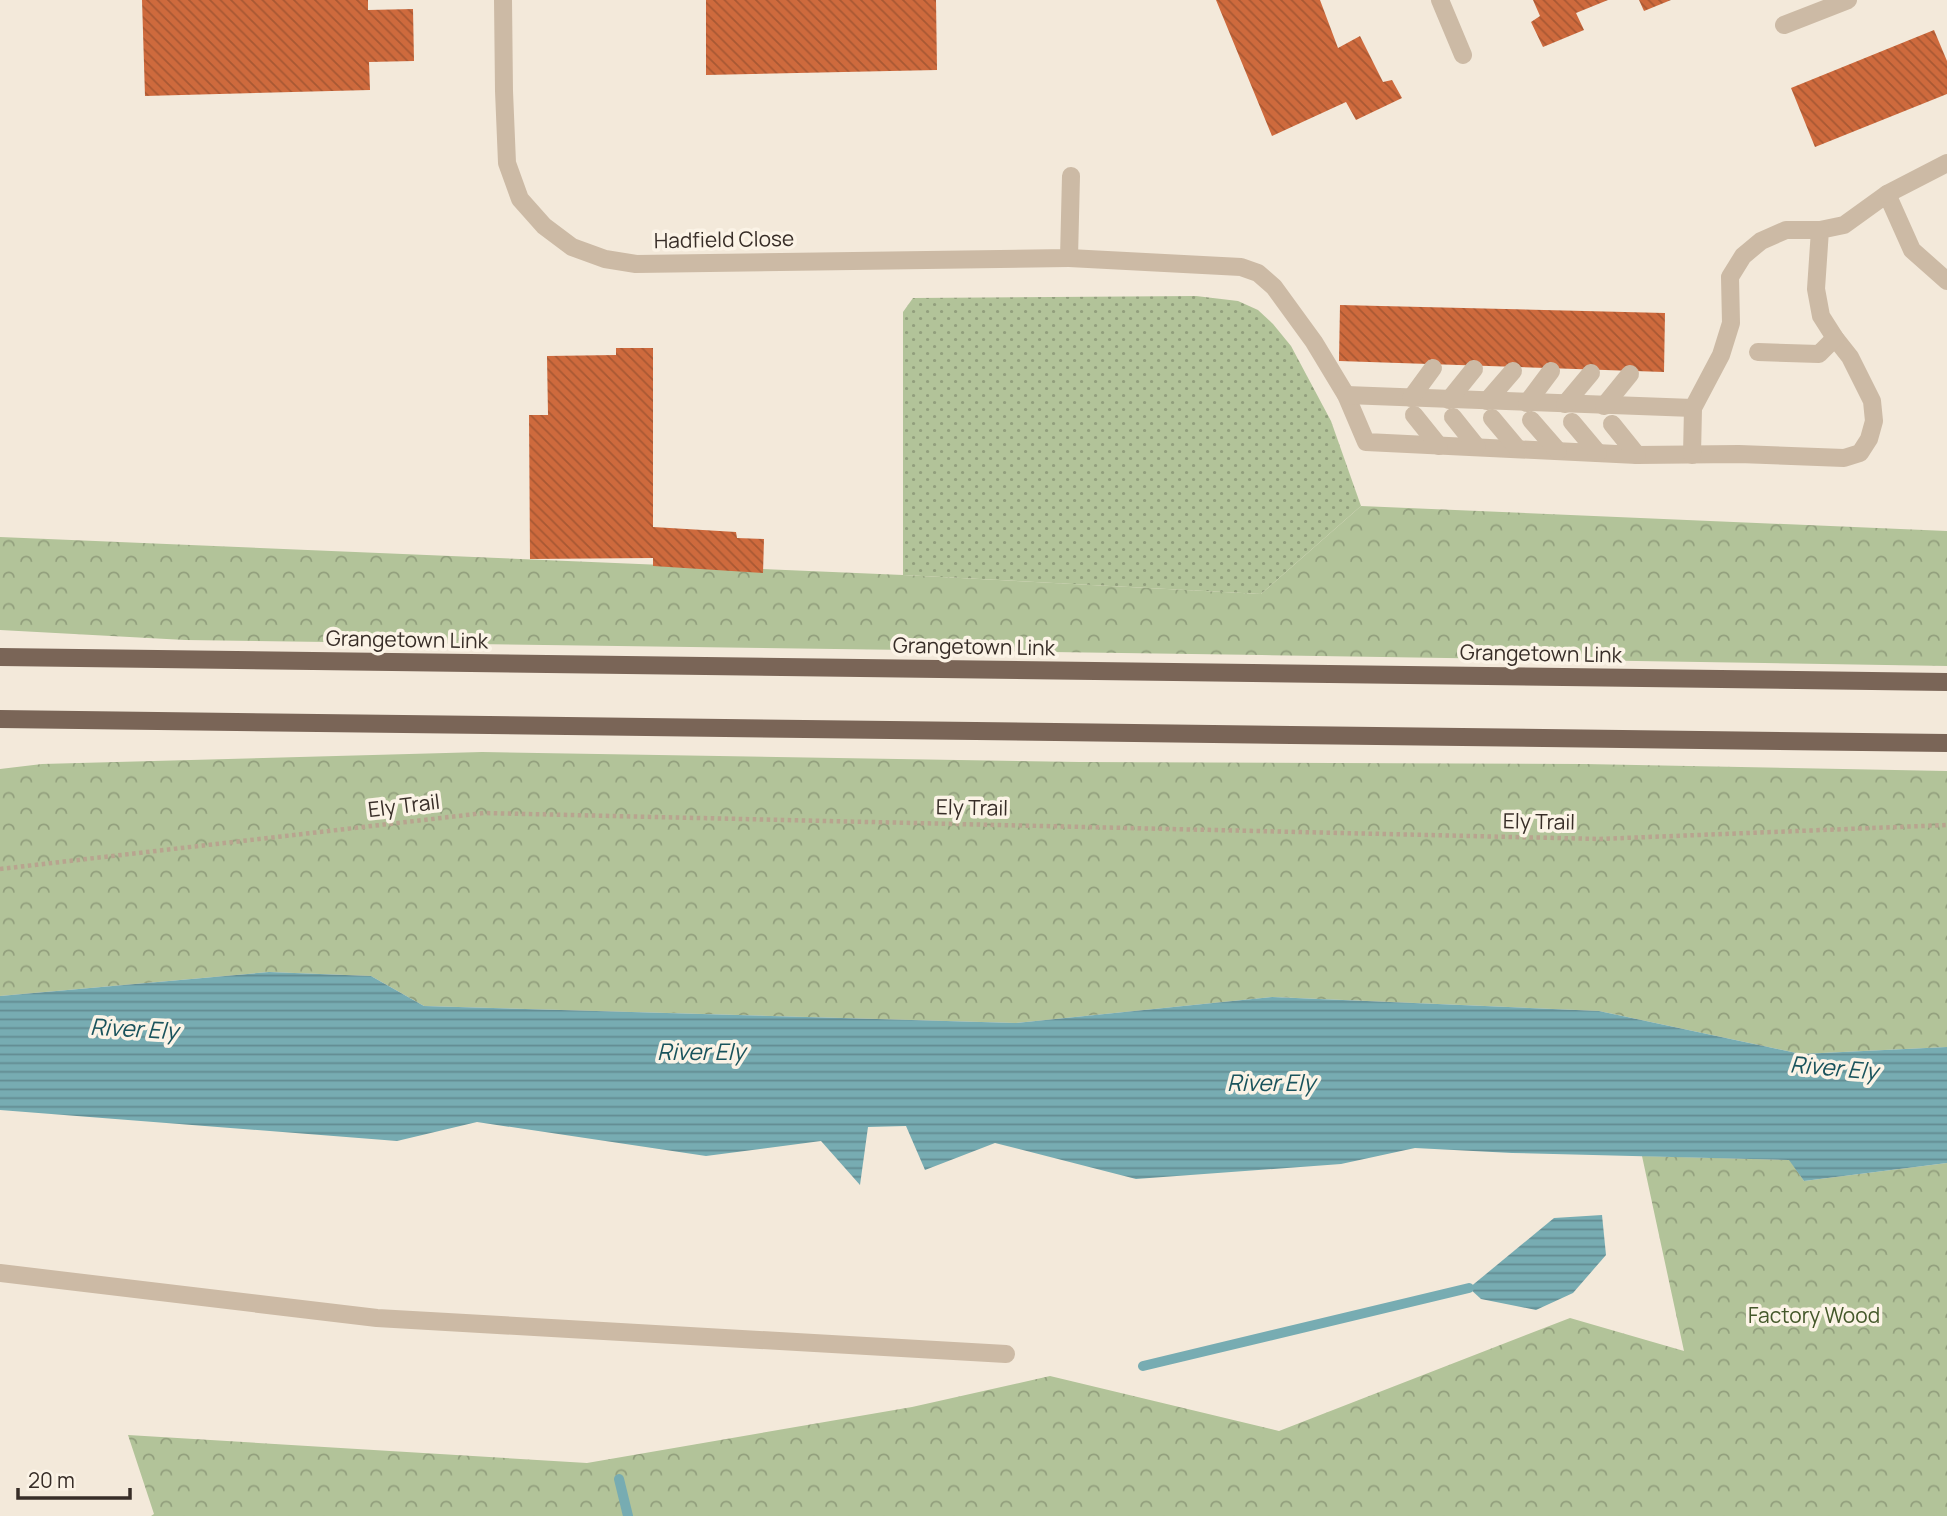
<svg xmlns="http://www.w3.org/2000/svg" width="1947" height="1516" font-family="Manrope,sans-serif">
	<style>
		.grass { fill: url(#grass-dots) }
		.forest { fill: url(#forest-crowns) }
		.water { fill: url(#water-rules) }
		.lines { fill: none; stroke-linecap: round; stroke-linejoin: round }
		.stream { stroke: #77acb2; stroke-width: 10 }
		.building { fill: url(#building-back-hatch) }
		.path { stroke: #b8a48f; stroke-width: 4.5; stroke-dasharray: 3.5 3.5; stroke-linecap: butt }
		.lane { stroke: #ccbaa5; stroke-width: 18 }
		.street { stroke: #ccbaa5; stroke-width: 18 }
		.primary { stroke: #7a6557; stroke-width: 18 }
		.labels { text-anchor: middle; stroke-width: 7; stroke-linejoin: round; paint-order: stroke }
		.street-label { font-size: 21px; fill: #372d27; stroke: #fbf3e6 }
		.park-label { font-size: 21px; fill: #435729; stroke: #fbf3e6 }
		.water-label { font-size: 23px; font-style: italic; fill: #19535c; stroke: #fbf3e6 }
	</style>
	<defs>
		<pattern id="grass-dots" width="8" height="8" patternUnits="userSpaceOnUse" patternTransform="scale(1.75)"><rect width="8" height="8" fill="#b2c399"/><path d="M2 2h.1M6 6h.1" fill="none" stroke="#929f7d" stroke-width="1.8" stroke-linecap="round"/></pattern>
		<pattern id="forest-crowns" width="20" height="18" patternUnits="userSpaceOnUse" patternTransform="scale(1.75)"><rect width="20" height="18" fill="#b2c399"/><path d="M2 6a3 3 0 1 1 6 0M12 15a3 3 0 1 1 6 0" fill="none" stroke="#929f7d"/></pattern>
		<pattern id="water-rules" width="6" height="5" patternUnits="userSpaceOnUse" patternTransform="scale(1.75)"><rect width="6" height="5" fill="#77acb2"/><path d="M0 2.5h6" fill="none" stroke="#628c91"/></pattern>
		<pattern id="building-back-hatch" width="6" height="6" patternUnits="userSpaceOnUse" patternTransform="scale(1.75)"><rect width="6" height="6" fill="#ce6a3d"/><path d="M-1 5l2 2M0 0l6 6M5-1l2 2" fill="none" stroke="#a85833"/></pattern>
	</defs>
	<rect width="100%" height="100%" fill="#f3e9da"/>
	<polygon class="grass" points="1196,296 1238,301 1258,310 1273,324 1291,346 1331,421 1361,506 1261,594 903,575 903,312 913,298"/>
	<g class="forest">
		<polygon points="1361,506 1947,531 1947,666 1262,655 185,640 0,630 0,537 903,575 1261,594"/>
		<polygon points="482,752 1079,762 1584,764 1947,771 1947,1047 1801,1054 1599,1011 1273,997 1016,1023 424,1006 371,976 269,972 0,996 0,769 42,764"/>
		<polygon points="1642,1156 1790,1160 1804,1181 1947,1163 1947,1516 151,1516 154,1514 128,1435 587,1463 912,1407 1050,1376 1279,1431 1570,1318 1684,1351"/>
	</g>
	<g class="water">
		<polygon points="269,972 371,976 424,1006 1016,1023 1272,997 1599,1011 1801,1054 1947,1047 1947,1163 1804,1181 1789,1160 1512,1153 1415,1148 1341,1164 1136,1179 995,1143 925,1170 906,1126 868,1127 860,1185 821,1141 706,1156 477,1122 397,1141 0,1110 0,996"/>
		<polygon points="1602,1215 1606,1255 1573,1293 1536,1310 1481,1299 1469,1288 1554,1218"/>
	</g>
	<g class="lines">
		<g class="stream">
			<polyline points="1143,1366 1469,1288"/>
			<polyline points="619,1479 628,1516"/>
		</g>
	</g>
	<g class="building">
		<polygon points="142,0 368,0 368,10 413,9 414,61 369,62 370,90 145,96"/>
		<polygon points="706,0 936,0 937,70 706,75"/>
		<polygon points="1216,0 1320,0 1338,48 1360,36 1383,82 1392,80 1402,98 1356,120 1346,102 1272,136"/>
		<polygon points="1533,0 1608,0 1576,13 1584,30 1543,47 1531,22 1540,16"/>
		<polygon points="1639,0 1671,0 1644,11"/>
		<polygon points="1934,30 1947,61 1947,94 1815,147 1791,88"/>
		<polygon points="1340,305 1665,313 1664,372 1339,361"/>
		<polygon points="616,348 653,348 653,527 736,532 737,538 764,539 763,573 653,566 653,558 530,559 529,415 548,415 547,356 616,355"/>
	</g>
	<g class="lines">
		<polyline class="path" points="0,869 484,813 1599,839 1947,825"/>
		<g class="lane">
			<polyline points="1784,25 1848,0"/>
			<polyline points="1069,258 1241,267 1258,273 1274,287 1314,342 1346,395 1366,442 1637,455 1739,454 1844,458 1860,453 1869,439 1874,421 1872,401 1850,357 1835,338 1821,316 1816,289 1820,230 1844,225 1887,194 1912,250 1947,281"/>
			<polyline points="1758,352 1819,354 1835,338"/>
			<polyline points="1346,395 1693,408"/>
			<polyline points="1411,398 1433,368"/>
			<polyline points="1449,400 1474,369"/>
			<polyline points="1487,401 1513,371"/>
			<polyline points="1527,403 1551,371"/>
			<polyline points="1565,404 1591,373"/>
			<polyline points="1604,406 1630,374"/>
			<polyline points="1414,415 1439,446"/>
			<polyline points="1453,417 1477,447"/>
			<polyline points="1492,418 1518,449"/>
			<polyline points="1531,420 1558,451"/>
			<polyline points="1572,422 1598,453"/>
			<polyline points="1612,424 1637,455"/>
			<polyline points="1692,455 1693,408 1721,355 1731,323 1730,277 1743,256 1761,241 1786,230 1820,230"/>
			<polyline points="0,1273 377,1318 1006,1354"/>
		</g>
		<g class="street">
			<polyline points="503,0 504,91 507,163 520,199 544,226 572,247 605,259 636,264 1069,258 1071,176"/>
			<polyline points="1440,0 1463,55"/>
			<polyline points="1887,194 1947,163"/>
		</g>
		<g class="primary">
			<polyline points="0,657 1947,682"/>
			<polyline points="0,719 1947,743"/>
		</g>
	</g>
	<g class="labels">
		<g class="street-label">
			<text transform="translate(724 240) rotate(-1)" y="7">Hadfield Close</text>
			<text transform="translate(407 640) rotate(1)" y="7">Grangetown Link</text>
			<text transform="translate(974 647) rotate(1)" y="7">Grangetown Link</text>
			<text transform="translate(1541 654) rotate(1)" y="7">Grangetown Link</text>
			<text transform="translate(404 806) rotate(-7)" y="7">Ely Trail</text>
			<text transform="translate(972 808) rotate(1)" y="7">Ely Trail</text>
			<text transform="translate(1539 822) rotate(1)" y="7">Ely Trail</text>
		</g>
		<g class="park-label">
			<text x="1814" y="1323">Factory Wood</text>
		</g>
		<g class="water-label">
			<text transform="translate(134 1029) rotate(3)" y="8">River Ely</text>
			<text x="701" y="1060">River Ely</text>
			<text transform="translate(1834 1068) rotate(5)" y="8">River Ely</text>
			<text x="1271" y="1091">River Ely</text>
		</g>
	</g>
	<path d="M18 1488v10h112v-10" fill="none" stroke="#372d27" stroke-width="3.5"/>
	<text x="28" y="1488" font-size="21" fill="#372d27" stroke="#fbf3e6" stroke-width="5" paint-order="stroke">20 m</text>
</svg>
